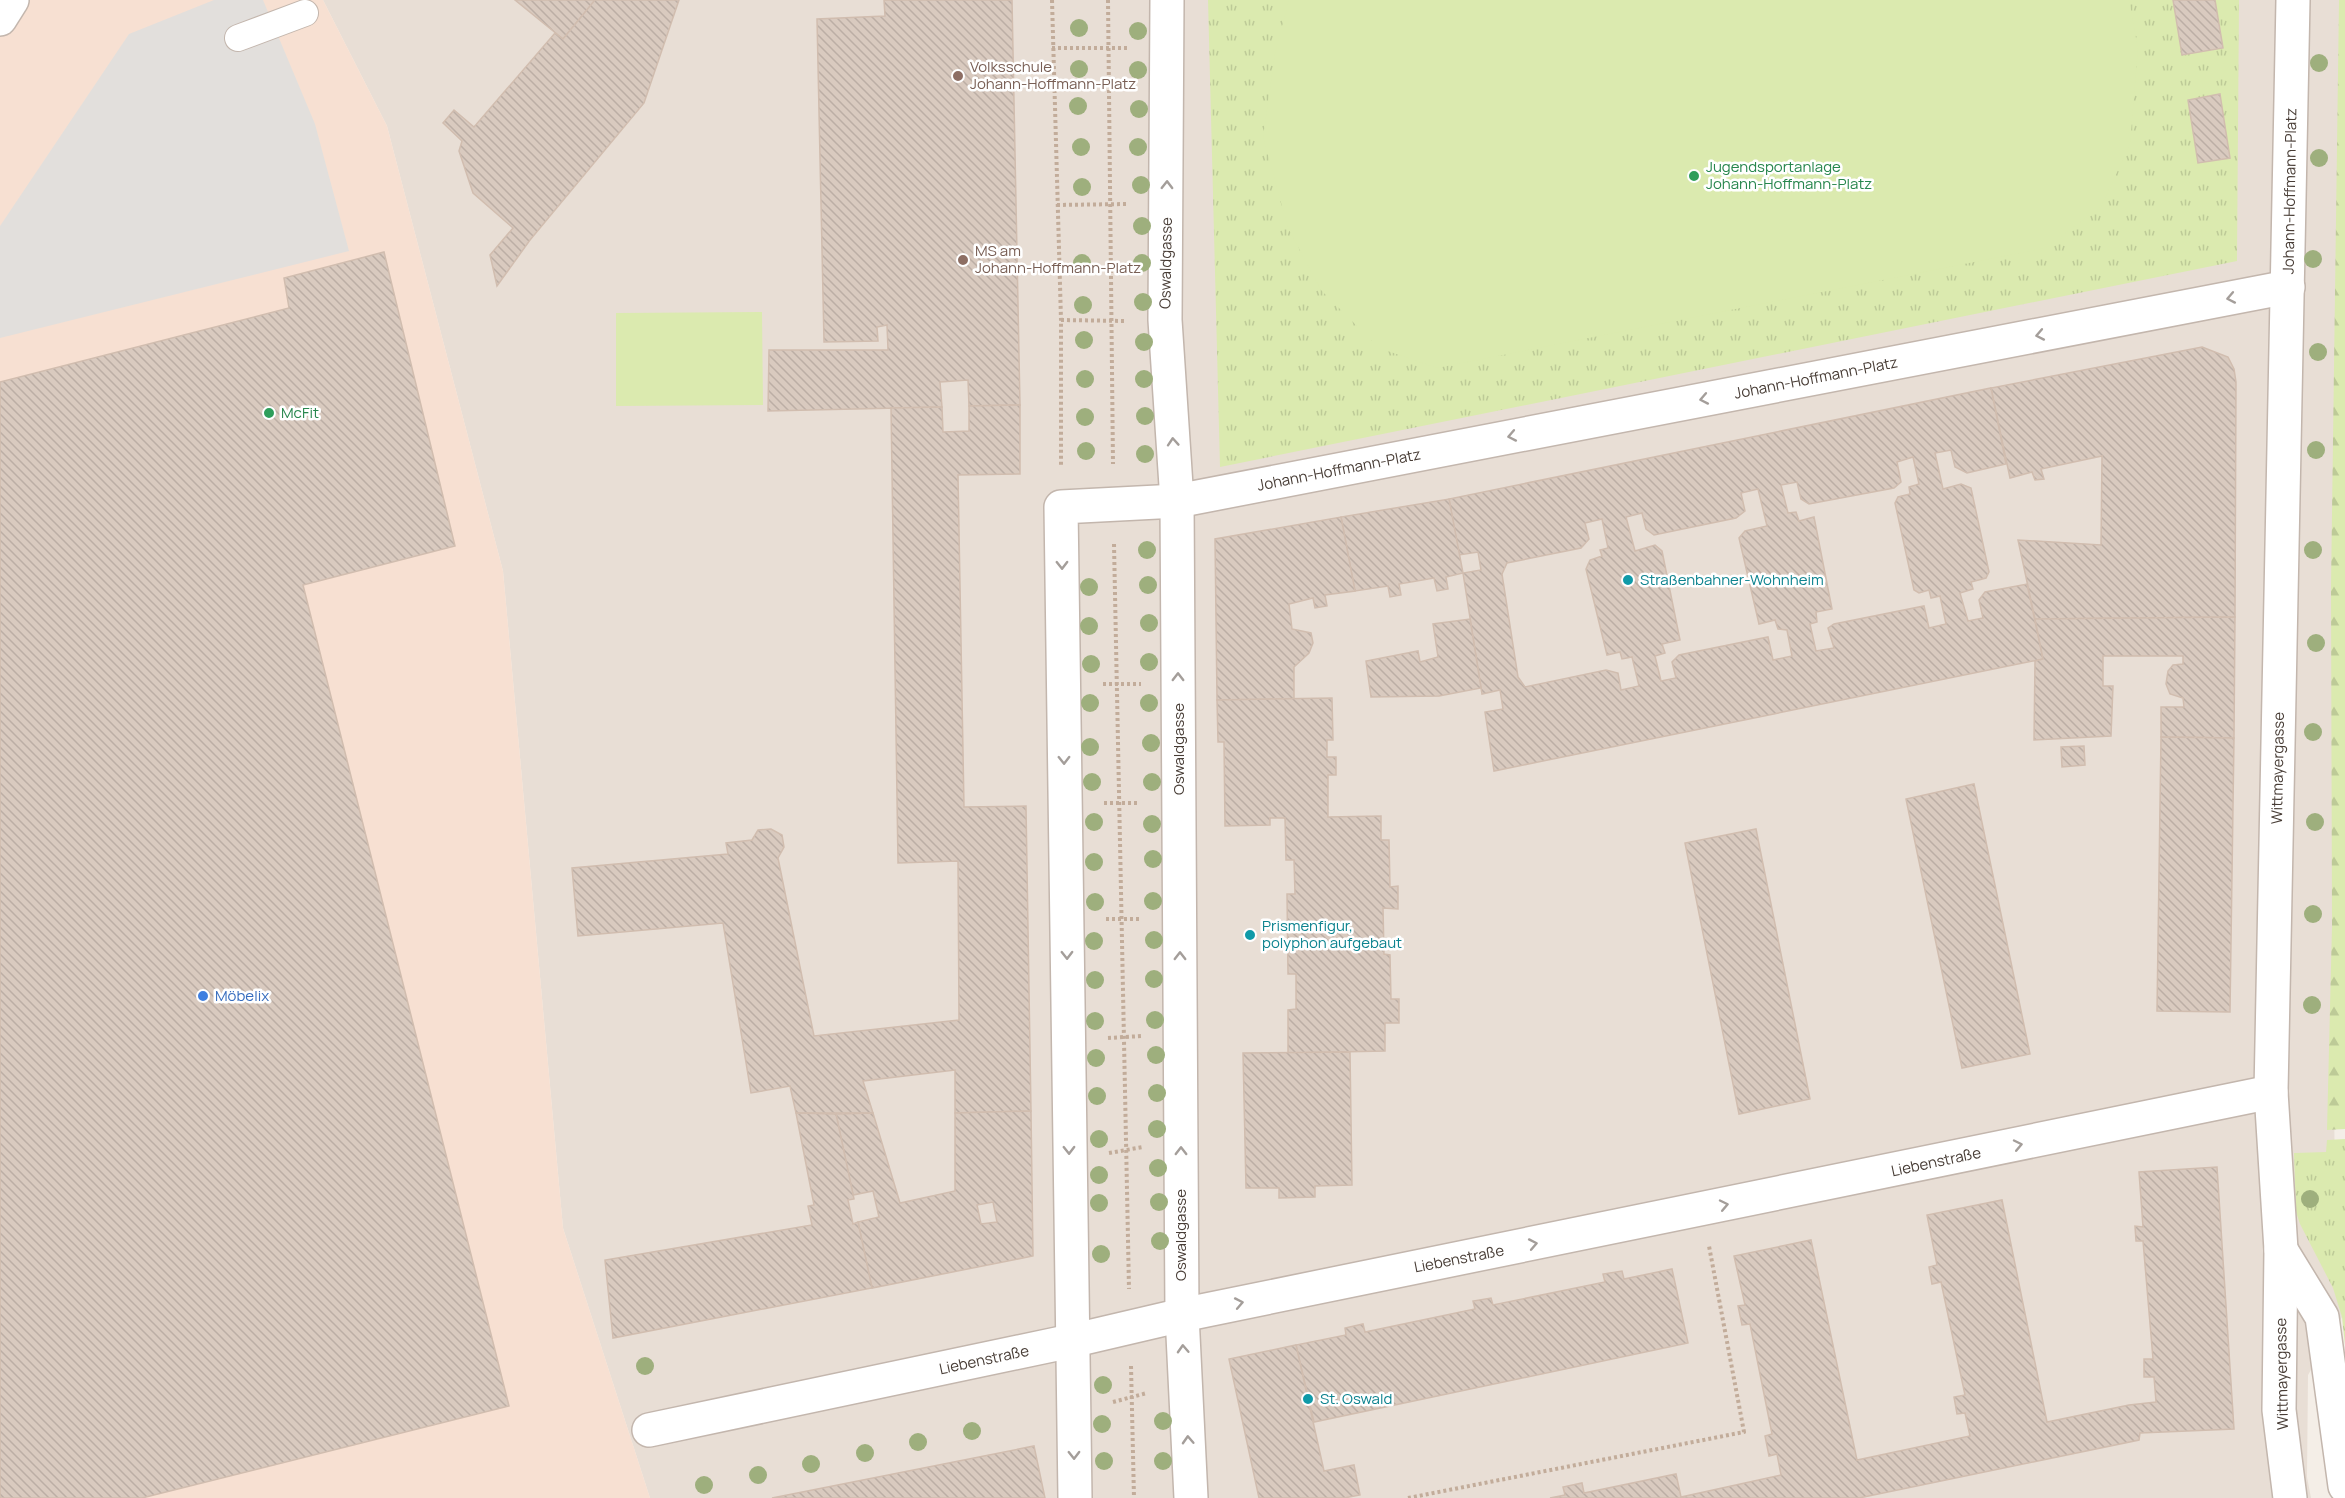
<svg xmlns="http://www.w3.org/2000/svg" width="2345" height="1498" font-family="Manrope,sans-serif">
	<style>
		.residential { fill: #e8ded5 }
		.commercial { fill: #f7e0d2 }
		.grass { fill: url(#grass-tufts) }
		.forest { fill: url(#forest-firs) }
		.garden { fill: #dbeaaf }
		.parking { fill: #e2dfdc }
		.building { fill: url(#building-back-hatch); stroke: #d1bdaf; stroke-width: 1.5; fill-rule: evenodd }
		.lines { fill: none; stroke-linecap: round; stroke-linejoin: round }
		.service-casing { stroke: #c3b6ad; stroke-width: 28 }
		.minor-casing { stroke: #c3b6ad; stroke-width: 36 }
		.path { stroke: #c2ac9a; stroke-width: 4; stroke-dasharray: 3 3; stroke-linecap: butt }
		.service { stroke: #fff; stroke-width: 26 }
		.minor { stroke: #fff; stroke-width: 33 }
		.tree { fill: #9eaf7d }
		.oneway { stroke: #a49e9a }
		.education-dot { fill: #8d6e63; stroke: #fff; stroke-width: 2 }
		.leisure-dot { fill: #2e9e5b; stroke: #fff; stroke-width: 2 }
		.culture-dot { fill: #0f9aa8; stroke: #fff; stroke-width: 2 }
		.shop-dot { fill: #3f7fe0; stroke: #fff; stroke-width: 2 }
		.labels { text-anchor: middle; stroke-width: 5; stroke-linejoin: round; paint-order: stroke }
		.education-label { font-size: 15px; fill: #785e54; stroke: #fff; text-anchor: start }
		.leisure-label { font-size: 15px; fill: #27864d; stroke: #fff; text-anchor: start }
		.street-label { font-size: 15px; fill: #483d36; stroke: #fff }
		.culture-label { font-size: 15px; fill: #0d838f; stroke: #fff; text-anchor: start }
		.shop-label { font-size: 15px; fill: #366cbe; stroke: #fff; text-anchor: start }
	</style>
	<defs>
		<pattern id="grass-tufts" width="24" height="20" patternUnits="userSpaceOnUse" patternTransform="scale(1.5)"><rect width="24" height="20" fill="#dbeaaf"/><path d="M3 7l-1-3M5 7V3M7 7l1-3M15 17l-1-3M17 17v-4M19 17l1-3" fill="none" stroke="#bdca97"/></pattern>
		<pattern id="forest-firs" width="22" height="20" patternUnits="userSpaceOnUse" patternTransform="scale(1.5)"><rect width="22" height="20" fill="#dbeaaf"/><path d="M5 1l3.5 6h-7zM16 11l3.5 6h-7z" fill="#bdca97"/></pattern>
		<pattern id="building-back-hatch" width="6" height="6" patternUnits="userSpaceOnUse" patternTransform="scale(1.5)"><rect width="6" height="6" fill="#d9cabf"/><path d="M-1 5l2 2M0 0l6 6M5-1l2 2" fill="none" stroke="#bcaea5"/></pattern>
	</defs>
	<rect width="100%" height="100%" fill="#f4eee7"/>
	<polygon class="residential" points="323,0 2345,0 2345,446 2334,1104 2336,1251 2342,1317 2308,1375 2307,1477 2311,1498 650,1498 563,1228 503,571 387,126"/>
	<polygon class="commercial" points="0,0 323,0 387,126 503,571 563,1228 650,1498 0,1498"/>
	<g class="grass">
		<polygon points="1208,0 2239,0 2237,261 1220,467"/>
		<polygon points="2345,1139 2345,1345 2342,1317 2333,1288 2300,1224 2296,1212 2294,1153 2326,1152 2327,1140"/>
	</g>
	<polygon class="forest" points="2339,0 2345,0 2345,1129 2327,1130 2332,926 2331,587"/>
	<g class="garden">
		<polygon points="1289,0 2129,0 2138,49 2130,144 2101,207 2045,248 1437,368 1379,348 1321,290 1288,228 1263,137 1275,53"/>
		<polygon points="762,312 763,405 616,406 616,313"/>
	</g>
	<polygon class="parking" points="214,0 263,0 315,124 349,251 0,338 0,226 129,34"/>
	<g class="building">
		<polygon points="515,0 595,0 563,39"/>
		<polygon points="595,0 679,0 644,103 530,240 497,286 490,255 513,228 473,193 459,151 462,141 443,123 454,110 474,127 555,33 563,39"/>
		<polygon points="884,0 1012,0 1020,405 969,406 968,380 940,382 942,407 768,411 769,350 888,350 887,325 877,327 878,341 824,342 817,19 885,16"/>
		<polygon points="2173,0 2215,0 2223,48 2182,55"/>
		<polygon points="2220,94 2230,158 2198,163 2188,100"/>
		<polygon points="384,252 455,546 303,585 509,1406 142,1498 0,1498 0,382 289,308 284,278"/>
		<polygon points="2202,347 2228,357 2234,369 2236,382 2235,617 2035,619 2018,540 2101,545 2102,456 2041,469 2044,479 2035,480 2032,472 2010,478 1991,388"/>
		<path d="M1991,388l15,76 -39,9 -12,-6 -4,-17 -16,3 8,36 18,-5 10,4 18,84 -3,6 -15,4 2,7 -13,4 8,28 15,-3 -4,-18 6,-8 42,-8 16,75 -549,112 -9,-59 18,-3 -3,-19 -18,4 -19,-121 18,-3 -3,-18 -19,3 -10,-56zM1913,457l6,27 -10,3 1,7 -12,3 -3,6 19,87 5,3 10,-3 2,8 9,-2 6,28 -17,4 -5,-22 -90,18 -6,4 6,20 -18,3 -6,-27 7,-2 -1,-10 16,-3 -18,-92 -15,4 -3,-9 -8,1 -7,-28 16,-3 4,17 8,5 85,-16 7,-6 -4,-20zM1758,489l9,37 -22,5 -6,7 20,86 16,-4 3,9 9,1 5,26 -19,4 -5,-23 -89,18 -7,7 4,16 -15,3 -6,-25 10,-3 -3,-9 18,-4 -18,-89 -7,-6 -20,6 -9,-34 16,-4 4,16 8,6 82,-17 9,-7 -4,-18zM1602,519l6,29 -8,2 2,6 -12,4 -4,9 21,86 13,-3 2,7 10,-2 7,29 -18,4 -3,-17 -12,-3 -81,17 -7,-10 -16,-103 5,-11 74,-15 8,-9 -4,-16z"/>
		<polygon points="1020,405 1020,474 958,475 964,807 1026,806 1031,1111 955,1113 955,1070 863,1081 873,1113 796,1113 790,1086 751,1093 723,923 578,936 572,868 728,854 726,843 752,840 758,830 771,829 782,835 784,847 778,858 814,1036 959,1020 958,861 898,863 891,408 942,407 943,432 969,431 969,406"/>
		<polygon points="1449,499 1463,573 1446,577 1448,589 1437,591 1434,578 1399,584 1401,595 1390,597 1388,586 1355,591 1341,517"/>
		<polygon points="1341,517 1355,591 1325,595 1327,606 1315,608 1313,598 1289,604 1292,629 1311,633 1313,643 1309,653 1294,667 1294,699 1217,700 1215,539"/>
		<polygon points="2235,617 2234,738 2161,737 2161,707 2184,707 2183,698 2170,694 2166,684 2168,671 2173,665 2183,664 2183,656 2103,656 2103,686 2113,686 2111,736 2034,740 2035,661 2043,659 2035,619"/>
		<polygon points="1470,619 1481,688 1439,696 1371,697 1366,661 1418,651 1420,662 1438,657 1433,624"/>
		<polygon points="1332,698 1333,740 1327,740 1327,757 1336,757 1336,775 1328,775 1328,817 1381,816 1381,840 1389,840 1390,887 1398,886 1398,909 1383,908 1384,954 1390,955 1391,999 1399,999 1399,1023 1385,1023 1385,1051 1288,1053 1288,1010 1296,1009 1296,974 1288,974 1287,894 1295,894 1294,860 1286,860 1285,818 1270,818 1270,825 1225,826 1224,742 1218,742 1217,700"/>
		<polygon points="2161,737 2234,738 2230,1012 2157,1011"/>
		<polygon points="2084,746 2085,765 2062,767 2061,747"/>
		<polygon points="1974,784 2030,1054 1962,1068 1906,799"/>
		<polygon points="1756,829 1810,1099 1739,1114 1685,843"/>
		<polygon points="1350,1052 1352,1185 1315,1186 1315,1197 1279,1198 1279,1188 1246,1188 1243,1053"/>
		<path d="M1031,1111l2,145 -161,32 -14,-66 21,-5 -6,-26 -20,4 -17,-81 37,-1 27,90 55,-12v-78zM993,1202l4,20 -16,2 -4,-19z"/>
		<polygon points="796,1113 836,1114 854,1199 848,1200 853,1224 858,1222 872,1288 613,1338 605,1260 812,1225 808,1206 814,1205"/>
		<polygon points="2217,1167 2234,1429 2140,1433 2139,1440 1859,1498 1550,1498 1565,1495 1563,1487 1582,1483 1584,1493 1676,1474 1681,1497 1781,1475 1777,1454 1769,1456 1765,1436 1772,1434 1750,1324 1742,1325 1738,1306 1745,1305 1734,1256 1811,1240 1857,1460 1970,1436 1965,1413 1957,1414 1954,1397 1965,1395 1941,1282 1932,1284 1929,1267 1937,1265 1927,1215 2002,1200 2047,1422 2129,1405 2156,1402 2154,1377 2144,1377 2144,1359 2153,1359 2143,1241 2136,1241 2135,1226 2143,1227 2139,1172"/>
		<polygon points="1672,1269 1688,1343 1314,1422 1296,1345 1346,1335 1345,1328 1363,1324 1365,1332 1475,1309 1473,1301 1491,1298 1493,1305 1605,1282 1603,1274 1622,1271 1624,1279"/>
		<polygon points="1296,1345 1324,1471 1354,1465 1360,1495 1344,1498 1259,1498 1229,1359"/>
		<polygon points="1034,1446 1045,1498 772,1498"/>
	</g>
	<g class="lines">
		<g class="service-casing">
			<polyline id="service" points="238,38 305,13"/>
		</g>
		<g class="minor-casing">
			<g id="minor">
				<polyline points="1167,0 1165,320 1177,501 1182,1315 1191,1498"/>
				<polyline points="0,19 12,0"/>
				<polyline points="2281,1250 2322,1317 2345,1486"/>
				<polyline points="649,1430 1071,1341 1182,1315 2271,1092"/>
				<polyline points="1075,1498 1061,507 1177,501 2288,287"/>
				<polyline points="2290,1498 2279,1410 2281,1250 2271,1092 2293,0"/>
			</g>
		</g>
		<g class="path">
			<polyline points="1052,0 1061,320 1061,467"/>
			<polyline points="1108,0 1113,464"/>
			<polyline points="1052,48 1129,48"/>
			<polyline points="1057,205 1128,204"/>
			<polyline points="1061,320 1126,321"/>
			<polyline points="1114,544 1129,1289"/>
			<polyline points="1103,684 1141,684"/>
			<polyline points="1104,803 1139,803"/>
			<polyline points="1106,919 1141,919"/>
			<polyline points="1108,1038 1142,1036"/>
			<polyline points="1109,1153 1143,1147"/>
			<polyline points="1131,1366 1134,1498"/>
			<polyline points="1113,1402 1147,1393"/>
			<polyline points="1408,1498 1744,1432 1709,1246"/>
		</g>
		<use href="#service" class="service"/>
		<use href="#minor" class="minor"/>
	</g>
	<g class="tree">
		<circle cx="1079" cy="28" r="9"/>
		<circle cx="1138" cy="31" r="9"/>
		<circle cx="2319" cy="63" r="9"/>
		<circle cx="1079" cy="69" r="9"/>
		<circle cx="1138" cy="70" r="9"/>
		<circle cx="1078" cy="106" r="9"/>
		<circle cx="1139" cy="109" r="9"/>
		<circle cx="1081" cy="147" r="9"/>
		<circle cx="1138" cy="147" r="9"/>
		<circle cx="2319" cy="158" r="9"/>
		<circle cx="1141" cy="185" r="9"/>
		<circle cx="1082" cy="187" r="9"/>
		<circle cx="1142" cy="226" r="9"/>
		<circle cx="2313" cy="259" r="9"/>
		<circle cx="1082" cy="263" r="9"/>
		<circle cx="1142" cy="263" r="9"/>
		<circle cx="1143" cy="302" r="9"/>
		<circle cx="1083" cy="305" r="9"/>
		<circle cx="1084" cy="340" r="9"/>
		<circle cx="1144" cy="342" r="9"/>
		<circle cx="2318" cy="352" r="9"/>
		<circle cx="1085" cy="379" r="9"/>
		<circle cx="1144" cy="379" r="9"/>
		<circle cx="1145" cy="416" r="9"/>
		<circle cx="1085" cy="417" r="9"/>
		<circle cx="2316" cy="450" r="9"/>
		<circle cx="1086" cy="451" r="9"/>
		<circle cx="1145" cy="454" r="9"/>
		<circle cx="1147" cy="550" r="9"/>
		<circle cx="2313" cy="550" r="9"/>
		<circle cx="1148" cy="585" r="9"/>
		<circle cx="1089" cy="587" r="9"/>
		<circle cx="1149" cy="623" r="9"/>
		<circle cx="1089" cy="626" r="9"/>
		<circle cx="2316" cy="643" r="9"/>
		<circle cx="1149" cy="662" r="9"/>
		<circle cx="1091" cy="664" r="9"/>
		<circle cx="1090" cy="703" r="9"/>
		<circle cx="1149" cy="703" r="9"/>
		<circle cx="2313" cy="732" r="9"/>
		<circle cx="1151" cy="743" r="9"/>
		<circle cx="1090" cy="747" r="9"/>
		<circle cx="1092" cy="782" r="9"/>
		<circle cx="1152" cy="782" r="9"/>
		<circle cx="1094" cy="822" r="9"/>
		<circle cx="2315" cy="822" r="9"/>
		<circle cx="1152" cy="824" r="9"/>
		<circle cx="1153" cy="859" r="9"/>
		<circle cx="1094" cy="862" r="9"/>
		<circle cx="1153" cy="901" r="9"/>
		<circle cx="1095" cy="902" r="9"/>
		<circle cx="2313" cy="914" r="9"/>
		<circle cx="1154" cy="940" r="9"/>
		<circle cx="1094" cy="941" r="9"/>
		<circle cx="1154" cy="979" r="9"/>
		<circle cx="1095" cy="980" r="9"/>
		<circle cx="2312" cy="1005" r="9"/>
		<circle cx="1155" cy="1020" r="9"/>
		<circle cx="1095" cy="1021" r="9"/>
		<circle cx="1156" cy="1055" r="9"/>
		<circle cx="1096" cy="1058" r="9"/>
		<circle cx="1157" cy="1093" r="9"/>
		<circle cx="1097" cy="1096" r="9"/>
		<circle cx="1157" cy="1129" r="9"/>
		<circle cx="1099" cy="1139" r="9"/>
		<circle cx="1158" cy="1168" r="9"/>
		<circle cx="1099" cy="1175" r="9"/>
		<circle cx="2310" cy="1199" r="9"/>
		<circle cx="1159" cy="1202" r="9"/>
		<circle cx="1099" cy="1203" r="9"/>
		<circle cx="1160" cy="1241" r="9"/>
		<circle cx="1101" cy="1254" r="9"/>
		<circle cx="645" cy="1366" r="9"/>
		<circle cx="1103" cy="1385" r="9"/>
		<circle cx="1163" cy="1421" r="9"/>
		<circle cx="1102" cy="1424" r="9"/>
		<circle cx="972" cy="1431" r="9"/>
		<circle cx="918" cy="1442" r="9"/>
		<circle cx="865" cy="1453" r="9"/>
		<circle cx="1104" cy="1461" r="9"/>
		<circle cx="1163" cy="1461" r="9"/>
		<circle cx="811" cy="1464" r="9"/>
		<circle cx="758" cy="1475" r="9"/>
		<circle cx="704" cy="1485" r="9"/>
	</g>
	<defs><path id="oneway-chevron" d="M-2-3.5L2.5 0L-2 3.5" fill="none" stroke-width="1.6" stroke-linecap="round" stroke-linejoin="round" transform="scale(1.5)"/></defs>
	<g class="oneway">
		<use href="#oneway-chevron" transform="translate(1167 185) rotate(-89)"/>
		<use href="#oneway-chevron" transform="translate(2231 298) rotate(169)"/>
		<use href="#oneway-chevron" transform="translate(2040 335) rotate(169)"/>
		<use href="#oneway-chevron" transform="translate(1704 399) rotate(169)"/>
		<use href="#oneway-chevron" transform="translate(1512 436) rotate(169)"/>
		<use href="#oneway-chevron" transform="translate(1173 442) rotate(-94)"/>
		<use href="#oneway-chevron" transform="translate(1062 565) rotate(89)"/>
		<use href="#oneway-chevron" transform="translate(1178 677) rotate(-90)"/>
		<use href="#oneway-chevron" transform="translate(1064 760) rotate(89)"/>
		<use href="#oneway-chevron" transform="translate(1067 955) rotate(89)"/>
		<use href="#oneway-chevron" transform="translate(1180 956) rotate(-90)"/>
		<use href="#oneway-chevron" transform="translate(2018 1145) rotate(-12)"/>
		<use href="#oneway-chevron" transform="translate(1069 1150) rotate(89)"/>
		<use href="#oneway-chevron" transform="translate(1181 1151) rotate(-90)"/>
		<use href="#oneway-chevron" transform="translate(1724 1205) rotate(-12)"/>
		<use href="#oneway-chevron" transform="translate(1533 1244) rotate(-11)"/>
		<use href="#oneway-chevron" transform="translate(1239 1303) rotate(-11)"/>
		<use href="#oneway-chevron" transform="translate(1183 1349) rotate(-93)"/>
		<use href="#oneway-chevron" transform="translate(1188 1440) rotate(-93)"/>
		<use href="#oneway-chevron" transform="translate(1074 1455) rotate(89)"/>
	</g>
	<g class="education-dot">
		<circle cx="958" cy="76" r="6"/>
		<circle cx="963" cy="260" r="6"/>
	</g>
	<g class="leisure-dot">
		<circle cx="1694" cy="176" r="6"/>
		<circle cx="269" cy="413" r="6"/>
	</g>
	<g class="culture-dot">
		<circle cx="1628" cy="580" r="6"/>
		<circle cx="1250" cy="935" r="6"/>
		<circle cx="1308" cy="1399" r="6"/>
	</g>
	<circle class="shop-dot" cx="203" cy="996" r="6"/>
	<g class="labels">
		<g class="education-label">
			<text x="970" y="72">Volksschule<tspan x="970" dy="17">Johann-Hoffmann-Platz</tspan></text>
			<text x="975" y="256">MS am<tspan x="975" dy="17">Johann-Hoffmann-Platz</tspan></text>
		</g>
		<g class="leisure-label">
			<text x="1706" y="172">Jugendsportanlage<tspan x="1706" dy="17">Johann-Hoffmann-Platz</tspan></text>
			<text x="281" y="418">McFit</text>
		</g>
		<g class="street-label">
			<text transform="translate(2290 191) rotate(-89)" y="5">Johann-Hoffmann-Platz</text>
			<text transform="translate(1166 263) rotate(-89)" y="5">Oswaldgasse</text>
			<text transform="translate(1816 378) rotate(-11)" y="5">Johann-Hoffmann-Platz</text>
			<text transform="translate(1339 470) rotate(-11)" y="5">Johann-Hoffmann-Platz</text>
			<text transform="translate(1179 749) rotate(-90)" y="5">Oswaldgasse</text>
			<text transform="translate(2278 768) rotate(-89)" y="5">Wittmayergasse</text>
			<text transform="translate(1936 1162) rotate(-12)" y="5">Liebenstraße</text>
			<text transform="translate(1181 1235) rotate(-90)" y="5">Oswaldgasse</text>
			<text transform="translate(1459 1259) rotate(-11)" y="5">Liebenstraße</text>
			<text transform="translate(984 1360) rotate(-12)" y="5">Liebenstraße</text>
			<text transform="translate(2282 1374) rotate(-91)" y="5">Wittmayergasse</text>
		</g>
		<g class="culture-label">
			<text x="1640" y="585">Straßenbahner-Wohnheim</text>
			<text x="1262" y="931">Prismenfigur,<tspan x="1262" dy="17">polyphon aufgebaut</tspan></text>
			<text x="1320" y="1404">St. Oswald</text>
		</g>
		<g class="shop-label">
			<text x="215" y="1001">Möbelix</text>
		</g>
	</g>
</svg>
